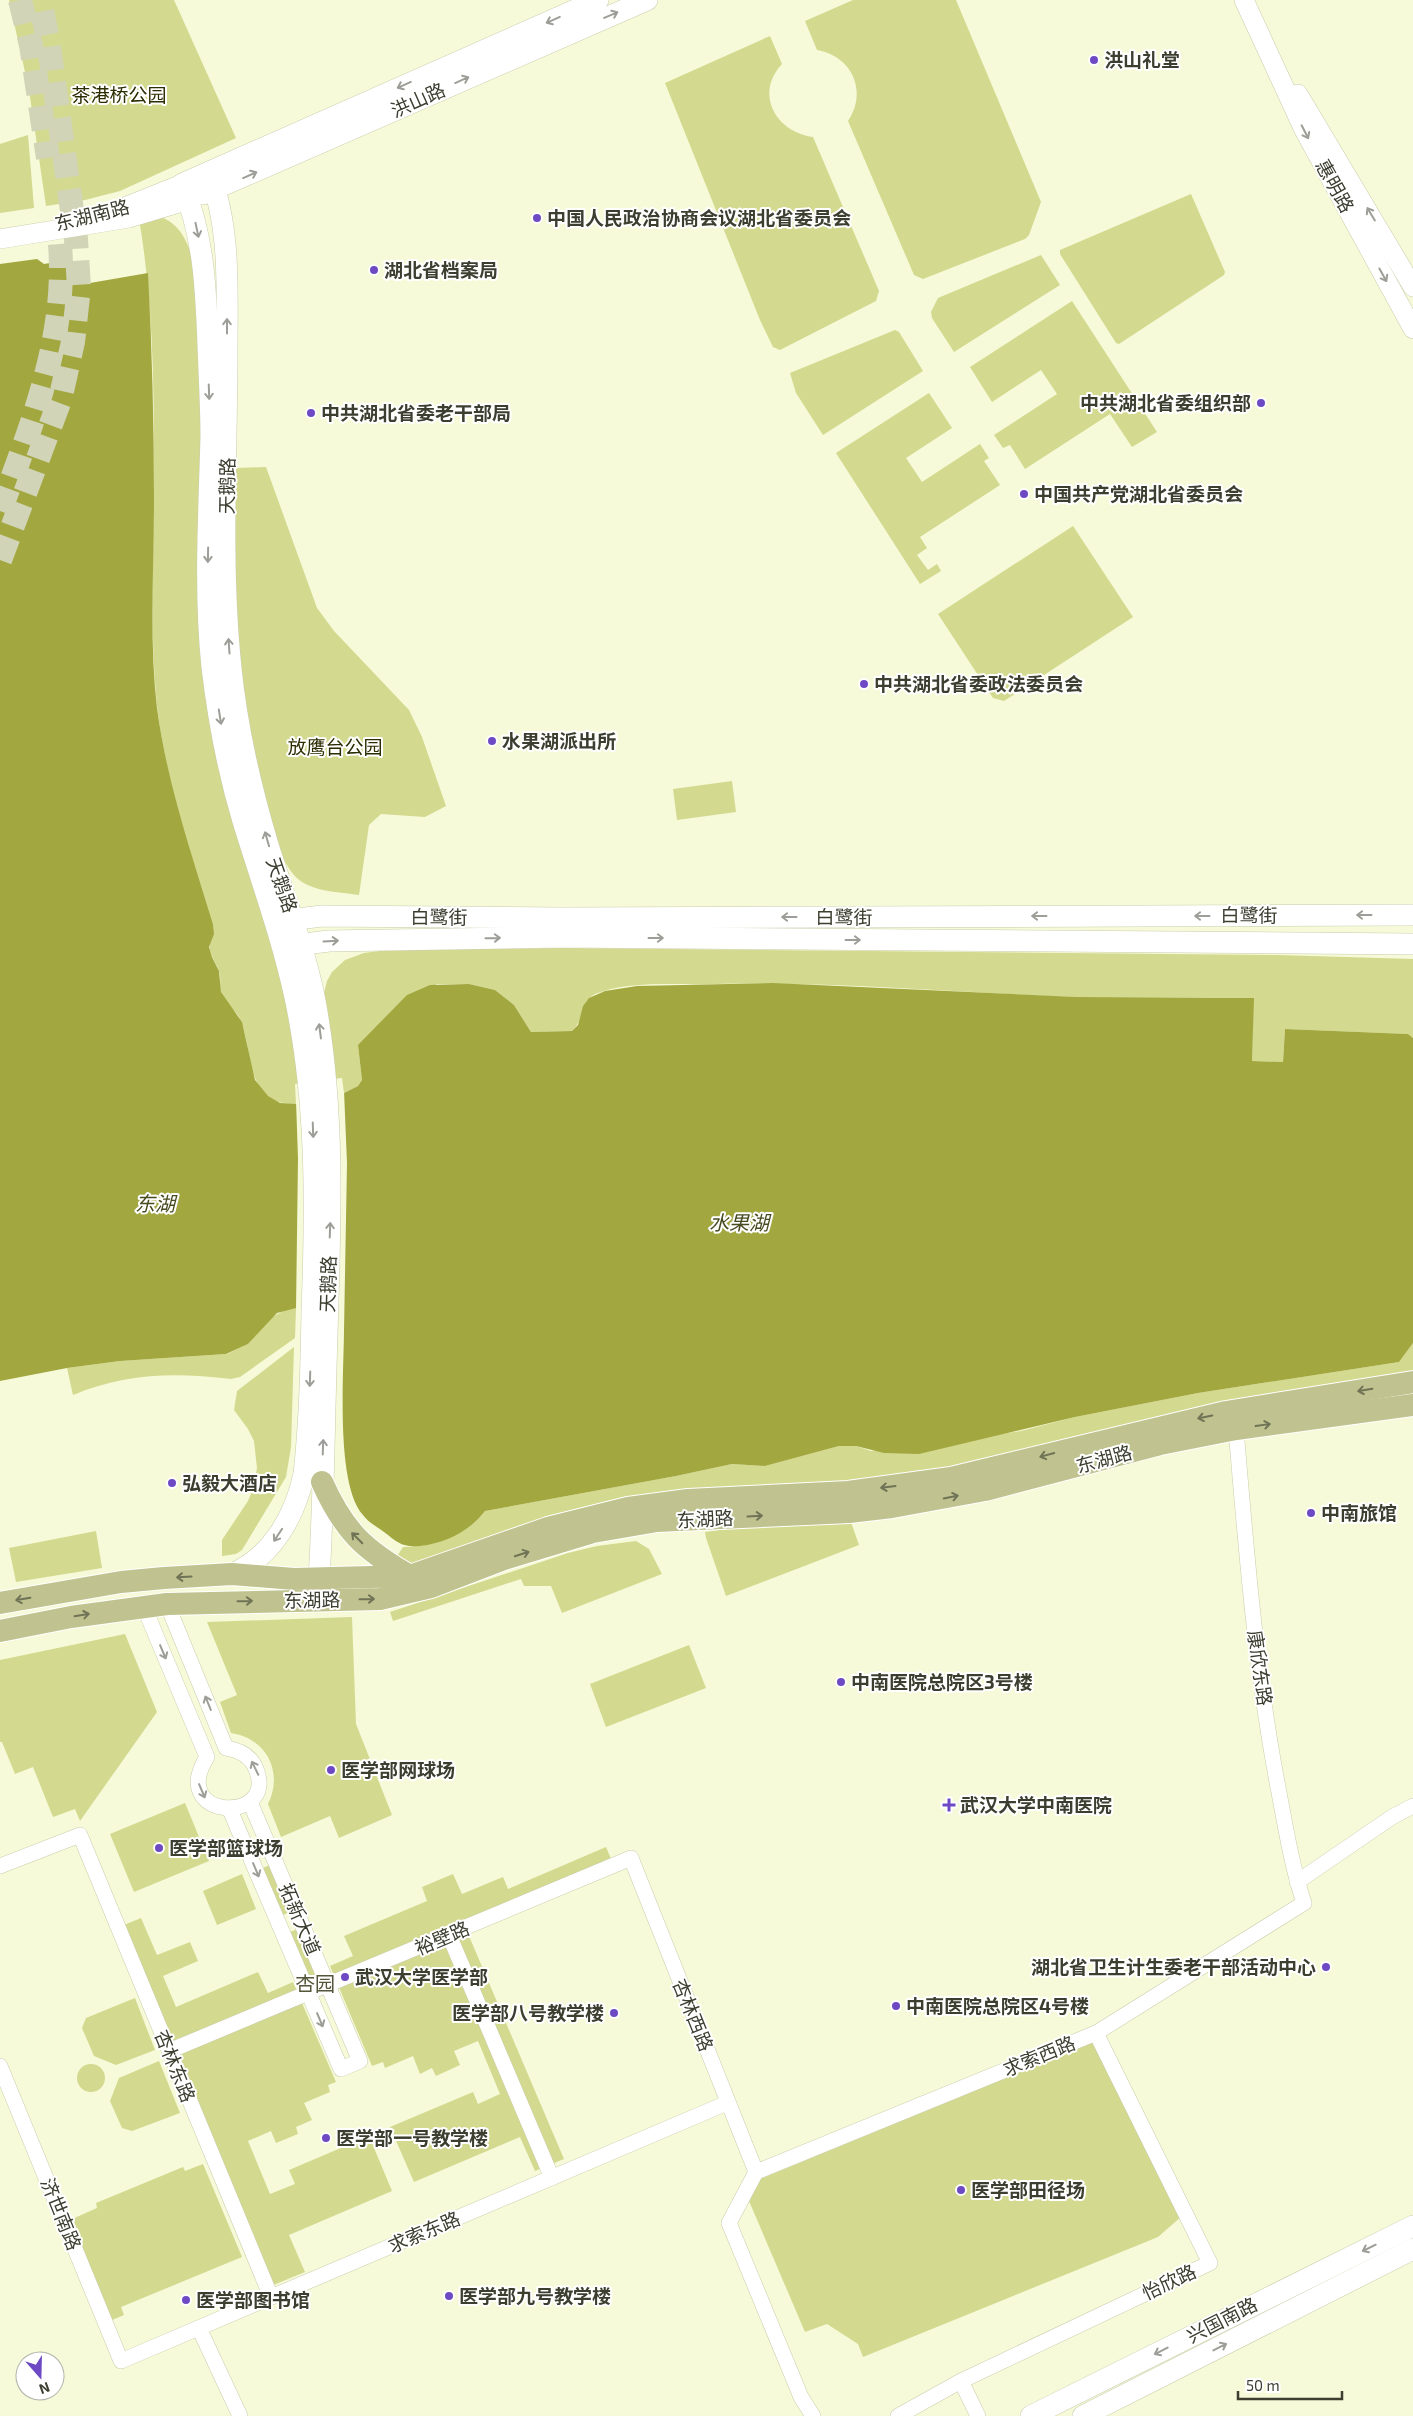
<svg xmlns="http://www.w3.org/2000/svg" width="1413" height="2416" font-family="'Exo 2','Noto Sans SC',sans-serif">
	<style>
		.green { fill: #d3d98e }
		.water { fill: #a2a740 }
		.pier { fill: #f6fad8 }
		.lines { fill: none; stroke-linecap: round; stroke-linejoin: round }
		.trunk-tunnel { stroke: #d1d4b6; stroke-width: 24; stroke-dasharray: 24 12; stroke-linecap: butt }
		.minor-casing { stroke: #cacdac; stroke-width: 16 }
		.tertiary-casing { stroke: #cacdac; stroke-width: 20 }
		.secondary-casing { stroke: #cacdac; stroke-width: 22 }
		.primary-casing { stroke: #fff; stroke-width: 24 }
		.minor { stroke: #fff; stroke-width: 15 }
		.tertiary { stroke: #fff; stroke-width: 19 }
		.secondary { stroke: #fff; stroke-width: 21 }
		.primary { stroke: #c0c38f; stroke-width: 22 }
		.oneway { stroke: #9e9e98 }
		.oneway2 { stroke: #717356 }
		.poi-dot { fill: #6d4ac3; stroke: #fff; stroke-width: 2 }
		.labels { text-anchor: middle; stroke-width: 4; stroke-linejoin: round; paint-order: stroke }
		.poi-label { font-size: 19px; font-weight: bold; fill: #3c3e30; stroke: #fff; text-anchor: start }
		.park-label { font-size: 19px; fill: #2b2c00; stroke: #fff }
		.street-label { font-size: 19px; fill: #3c3e30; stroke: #fff }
		.water-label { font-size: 20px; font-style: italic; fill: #484b20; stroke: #fff }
		.neighbourhood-label { font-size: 20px; fill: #545739; stroke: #fff }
	</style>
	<rect width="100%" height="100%" fill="#f6fad8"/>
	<g class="green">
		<polygon points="9,0 174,0 236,138 120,191 85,200 46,206 29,90"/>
		<path d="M853,0h103l85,202 -12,33 -4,4 -102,40 -9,-4 -66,-154c20,-30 4,-65 -31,-71l-12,-29z"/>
		<path d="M770,36l12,28c-28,30 -6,68 31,73l66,154 -3,10 -96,49 -7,-3 -13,-27 -95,-237z"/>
		<polygon points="28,135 34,208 0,213 0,144"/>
		<polygon points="1191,194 1225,272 1224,275 1119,344 1116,343 1060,254 1060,250"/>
		<path d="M160,217c24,7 31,35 37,56l18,479 11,47 59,186 18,98 -8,1 1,20c-51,1 -42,-49 -55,-83 -3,-9 -13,-15 -18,-24 -5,-8 -1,-18 -4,-26 -3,-8 -7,-13 -9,-21 -2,-10 5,-14 3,-26 -22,-72 -48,-143 -56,-219 -7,-68 -4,-135 -3,-204 0,-94 1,-189 -15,-282z"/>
		<polygon points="1041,255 1060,285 954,352 932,318 931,312 938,298"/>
		<polygon points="1072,301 1157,432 1132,447 1110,414 1025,469 1010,445 1003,448 994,435 1057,394 1041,370 992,402 970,367"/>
		<polygon points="895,330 899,332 923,371 823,435 796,393 790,373"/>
		<polygon points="929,393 952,428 906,458 922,482 980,444 989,458 984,461 1000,485 920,537 927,548 917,555 928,570 937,564 941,571 920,584 836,453"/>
		<path d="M266,467l51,141 17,23 75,79 13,27 24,69 -21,11 -44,-3 -12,11 -10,70c-19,-3 -46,-3 -61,-16 -18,-16 -24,-47 -30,-69 -16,-58 -26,-119 -31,-179 -3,-54 -1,-109 -1,-163z"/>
		<polygon points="1073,526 1133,617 1004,701 993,698 938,614"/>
		<polygon points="732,781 736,812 677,820 673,789"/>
		<path d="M565,948l713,7 135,4v79l-5,-4 -123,-5 -2,33 -31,-1 1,-63c-59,-1 -119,0 -178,-1 -120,-4 -240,-16 -359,-13 -37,1 -88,-4 -121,10 -16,8 -11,27 -23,37l-41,1 -17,-27 -19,-15 -26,-6h-32l-79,61 4,35 -4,6 -14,7 -2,-15 -9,1 -9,-86 3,-12 5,-9 13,-12 19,-7 23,-3z"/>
		<path d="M289,1308h7l-1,30 -55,39 -9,2c-56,-7 -106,-6 -158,16l-6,-27 53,-7 107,-7 21,-10 24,-27z"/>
		<path d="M1413,1343v29l-407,87 -596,110 -14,-11 7,-11c31,0 64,-12 82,-36l191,-35 56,-12 33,2 74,-20h17l15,5 150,-20 54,-14 123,-24 201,-31z"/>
		<polygon points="294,1347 291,1447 286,1477 242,1550 236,1554 222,1556 222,1540 248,1501 253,1489 257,1468 254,1441 248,1429 234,1410 237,1391"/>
		<polygon points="851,1522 859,1545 726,1596 706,1538 705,1532 749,1526"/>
		<polygon points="96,1531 102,1568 16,1582 9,1548"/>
		<polygon points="636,1541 649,1549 662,1574 562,1613 551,1586 524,1586 521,1579 393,1621 390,1612 568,1553 597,1546"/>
		<path d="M352,1617l4,107 36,91 -53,23 -9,-22 -49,21 -13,-33c16,-32 -2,-66 -37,-71l-11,-31 17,-7 -30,-73z"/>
		<polygon points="125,1634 157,1712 80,1821 75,1809 53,1817 33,1767 15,1774 2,1742 0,1742 0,1660"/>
		<polygon points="689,1645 706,1688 606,1727 590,1684"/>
		<polygon points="185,1803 209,1861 134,1892 110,1834"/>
		<polygon points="606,1847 611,1859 463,1922 564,2159 535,2171 520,2137 414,2182 390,2127 473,2092 478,2104 500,2094 478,2041 454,2051 460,2065 436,2076 432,2068 420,2074 413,2056 385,2068 383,2062 372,2066 330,1966 353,1956 344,1936 427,1901 422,1887 453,1874 462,1894 503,1877 508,1889"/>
		<polygon points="270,1865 290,1912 283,1915 263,1868"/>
		<polygon points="242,1874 256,1909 217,1925 203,1891"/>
		<polygon points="141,1918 157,1955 190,1942 198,1961 163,1976 176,2007 258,1972 268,1993 293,1982 336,2082 328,2085 330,2092 304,2103 312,2120 296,2127 298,2134 276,2143 271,2131 248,2141 270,2194 295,2184 289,2170 369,2136 392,2191 289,2235 305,2272 271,2286 124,1925"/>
		<polygon points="298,1929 319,1978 311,1981 290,1932"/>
		<polygon points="135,1998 155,2050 116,2065 94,2056 82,2028 86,2018"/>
		<polygon points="1093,2042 1182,2216 1158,2237 863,2357 858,2344 827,2324 805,2332 749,2201 760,2179"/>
		<polygon points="159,2061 180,2113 132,2131 122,2128 110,2101 119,2078"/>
		<circle cx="91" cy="2078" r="14"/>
		<polygon points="203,2164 242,2257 121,2307 124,2315 112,2320 70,2220 97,2208 96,2203 183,2167 185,2171"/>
	</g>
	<path class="water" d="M37,259l7,5 24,-4 5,20 16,-3 1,6 58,-10c4,75 6,151 6,227 0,70 -5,139 3,208 10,75 34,144 56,216l1,10 -5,13 3,10 7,14 2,21 21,30 13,58 13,16 12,7 16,1 48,-11 14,-7 4,-6 -4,-35 49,-50 23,-10 39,-1 26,6 19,15 17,27 41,-1 6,-6 5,-19 6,-8 16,-7 32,-5 136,-3 303,14 178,1 -2,63 31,1 2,-33 123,5 5,4v305l-14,19 -201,31 -123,24 -156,37 -35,-1 -28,-7h-17l-74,20 -33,-2 -56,12 -191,35c-15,20 -39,32 -65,35 -17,2 -23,-4 -36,-14 -7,-5 -16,-10 -21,-17 -28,-31 -19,-143 -19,-187l-5,-11 -43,-9 -19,5 -29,31 -22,10 -106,7 -53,7 -67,13v-1117z"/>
	<polygon class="pier" points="344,1091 347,1163 344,1331 342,1331 337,1319 296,1310 298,1158 296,1101"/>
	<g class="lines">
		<g class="trunk-tunnel">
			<polyline points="20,0 31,45 48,158"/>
			<path d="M0,511c34,-92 72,-186 58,-285"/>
			<polyline points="0,560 60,400 73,342 79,287 76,239 48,40 40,0"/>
		</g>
		<g class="minor-casing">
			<g id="minor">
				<path d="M144,1607l63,150c-40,64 72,67 49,12 -5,-13 -17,-19 -30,-21l-59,-144"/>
				<polyline points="230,1810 341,2069 360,2061 250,1802"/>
				<polyline points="0,1866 80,1835 271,2297"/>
				<polyline points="1297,1882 1392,1817 1413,1806"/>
				<polyline points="449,1935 552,2178"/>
				<polyline points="169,2051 631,1858 756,2172"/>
				<polyline points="0,2066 121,2361 727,2103"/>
				<path d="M756,2172l340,-139 208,-130c-13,-39 -19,-80 -27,-121 -22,-117 -31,-235 -41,-353"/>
				<polyline points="756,2172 729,2223 801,2397 813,2416"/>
				<polyline points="199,2328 240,2416"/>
				<polyline points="961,2381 978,2416"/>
				<polyline points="898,2416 961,2381 1210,2263 1096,2033"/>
			</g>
		</g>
		<g class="tertiary-casing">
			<g id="tertiary">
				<polyline points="1244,0 1304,130 1413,329"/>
				<polyline points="1298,94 1413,287"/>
				<polyline points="127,206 182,184"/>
				<polyline points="0,239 129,218 189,200"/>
			</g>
		</g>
		<g class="secondary-casing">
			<g id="secondary">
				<path d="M209,172c22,56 18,120 18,179 0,105 -7,213 4,317 6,60 20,120 37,177 18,58 41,113 50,173 17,106 12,211 9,317 -3,87 -3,174 -9,260"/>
				<polyline points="203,194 647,0"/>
				<polyline points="281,921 322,916 561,918 1413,915"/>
				<polyline points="288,946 329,941 562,937 1413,944"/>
				<path d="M232,1574c40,-17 63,-58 72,-100 6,-54 7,-109 8,-163 4,-106 5,-210 -17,-314 -13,-60 -34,-117 -52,-176 -15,-50 -25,-103 -31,-154 -8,-76 -3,-154 -1,-230 0,-31 -2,-61 -3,-92 -2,-54 -4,-110 -26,-161l416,-184"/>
				<polyline points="1031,2416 1413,2226"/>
				<polyline points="1083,2416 1413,2249"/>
			</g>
		</g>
		<g class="primary-casing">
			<g id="primary">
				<path d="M322,1482c22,49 42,68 88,94"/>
				<polyline points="0,1603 121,1582 164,1578 232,1574 294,1579 410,1576 548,1528 628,1508 688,1500 848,1492 951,1478 1226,1412 1413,1382"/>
				<polyline points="0,1631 71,1617 167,1604 380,1599 431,1587 504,1559 593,1532 657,1521 849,1512 892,1507 985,1490 1160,1444 1236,1429 1413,1405"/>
			</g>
		</g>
		<use href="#minor" class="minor"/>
		<use href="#tertiary" class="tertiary"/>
		<use href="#secondary" class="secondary"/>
		<use href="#primary" class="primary"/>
	</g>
	<defs><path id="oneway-shaft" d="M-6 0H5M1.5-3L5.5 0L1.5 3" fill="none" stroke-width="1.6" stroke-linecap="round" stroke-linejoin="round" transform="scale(1.25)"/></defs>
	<g class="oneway">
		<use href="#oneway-shaft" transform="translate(611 15) rotate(-23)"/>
		<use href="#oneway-shaft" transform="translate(553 20) rotate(156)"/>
		<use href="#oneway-shaft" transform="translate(462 80) rotate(-24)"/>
		<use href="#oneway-shaft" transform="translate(404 85) rotate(156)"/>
		<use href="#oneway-shaft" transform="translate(1305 132) rotate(63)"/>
		<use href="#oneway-shaft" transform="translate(250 175) rotate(-24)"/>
		<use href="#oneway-shaft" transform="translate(1371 214) rotate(-121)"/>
		<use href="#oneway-shaft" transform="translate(197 230) rotate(78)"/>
		<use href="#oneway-shaft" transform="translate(1383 275) rotate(61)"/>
		<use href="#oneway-shaft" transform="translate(227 326) rotate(-90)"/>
		<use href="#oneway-shaft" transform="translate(209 392) rotate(88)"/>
		<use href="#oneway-shaft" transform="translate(208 555) rotate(91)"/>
		<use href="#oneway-shaft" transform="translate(229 646) rotate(-94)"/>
		<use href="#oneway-shaft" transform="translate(220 717) rotate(81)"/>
		<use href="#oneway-shaft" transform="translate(267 839) rotate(-106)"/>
		<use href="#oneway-shaft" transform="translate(1364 915) rotate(180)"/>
		<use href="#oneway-shaft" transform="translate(1039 916) rotate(180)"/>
		<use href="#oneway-shaft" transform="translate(1202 916) rotate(180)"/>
		<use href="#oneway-shaft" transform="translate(789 917) rotate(180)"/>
		<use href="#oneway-shaft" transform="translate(493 938) rotate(-1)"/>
		<use href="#oneway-shaft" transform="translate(656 938)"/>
		<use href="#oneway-shaft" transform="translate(853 940)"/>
		<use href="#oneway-shaft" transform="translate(331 941) rotate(-3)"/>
		<use href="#oneway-shaft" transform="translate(320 1031) rotate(-97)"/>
		<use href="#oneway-shaft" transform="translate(313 1130) rotate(88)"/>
		<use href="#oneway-shaft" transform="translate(330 1230) rotate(-88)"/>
		<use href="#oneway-shaft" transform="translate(310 1379) rotate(92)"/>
		<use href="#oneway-shaft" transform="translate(323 1447) rotate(-88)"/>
		<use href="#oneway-shaft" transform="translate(278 1535) rotate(124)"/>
		<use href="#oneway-shaft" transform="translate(163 1652) rotate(67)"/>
		<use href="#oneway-shaft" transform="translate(208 1703) rotate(-112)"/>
		<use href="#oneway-shaft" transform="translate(255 1768) rotate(-116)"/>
		<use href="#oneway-shaft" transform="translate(202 1791) rotate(67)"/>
		<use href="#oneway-shaft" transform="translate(256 1870) rotate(67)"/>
		<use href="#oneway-shaft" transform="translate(320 2020) rotate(67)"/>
		<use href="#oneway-shaft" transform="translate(1369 2248) rotate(154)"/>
		<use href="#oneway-shaft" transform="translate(1220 2347) rotate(-27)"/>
		<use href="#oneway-shaft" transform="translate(1161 2351) rotate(153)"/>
	</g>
	<g class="oneway2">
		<use href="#oneway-shaft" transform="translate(1365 1390) rotate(171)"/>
		<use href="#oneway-shaft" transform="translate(1205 1417) rotate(168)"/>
		<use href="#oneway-shaft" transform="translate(1263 1425) rotate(-8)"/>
		<use href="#oneway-shaft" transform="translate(1047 1455) rotate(165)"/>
		<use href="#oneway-shaft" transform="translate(888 1487) rotate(173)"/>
		<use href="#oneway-shaft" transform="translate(951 1497) rotate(-11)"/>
		<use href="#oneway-shaft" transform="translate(755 1516) rotate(-3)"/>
		<use href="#oneway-shaft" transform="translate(357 1538) rotate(-135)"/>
		<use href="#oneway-shaft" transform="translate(522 1554) rotate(-18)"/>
		<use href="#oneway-shaft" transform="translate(184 1577) rotate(177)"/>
		<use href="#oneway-shaft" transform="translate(23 1599) rotate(170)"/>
		<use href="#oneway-shaft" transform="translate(367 1599) rotate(-1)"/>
		<use href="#oneway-shaft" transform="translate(245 1601) rotate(-1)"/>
		<use href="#oneway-shaft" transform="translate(82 1615) rotate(-9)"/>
	</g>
	<g class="poi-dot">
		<circle cx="1094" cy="60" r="5"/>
		<circle cx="537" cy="218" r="5"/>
		<circle cx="374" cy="270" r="5"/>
		<circle cx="1261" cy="403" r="5"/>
		<circle cx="311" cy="413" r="5"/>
		<circle cx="1024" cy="494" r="5"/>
		<circle cx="864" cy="684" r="5"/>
		<circle cx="492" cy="741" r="5"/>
		<circle cx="172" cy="1483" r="5"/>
		<circle cx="1311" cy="1513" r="5"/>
		<circle cx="841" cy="1682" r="5"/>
		<circle cx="331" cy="1770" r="5"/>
		<path d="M946.5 1797.5h5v5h5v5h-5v5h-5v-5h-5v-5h5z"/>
		<circle cx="159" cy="1848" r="5"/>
		<circle cx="1326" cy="1967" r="5"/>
		<circle cx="345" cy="1977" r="5"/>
		<circle cx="896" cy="2006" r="5"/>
		<circle cx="614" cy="2013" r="5"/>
		<circle cx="326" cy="2138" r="5"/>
		<circle cx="961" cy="2190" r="5"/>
		<circle cx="449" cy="2296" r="5"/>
		<circle cx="186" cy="2300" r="5"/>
	</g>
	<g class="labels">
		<g class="poi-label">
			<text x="1104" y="67">洪山礼堂</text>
			<text x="547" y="225">中国人民政治协商会议湖北省委员会</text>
			<text x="384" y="277">湖北省档案局</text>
			<text x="1251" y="410" text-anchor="end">中共湖北省委组织部</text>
			<text x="321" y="420">中共湖北省委老干部局</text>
			<text x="1034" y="501">中国共产党湖北省委员会</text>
			<text x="874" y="691">中共湖北省委政法委员会</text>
			<text x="502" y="748">水果湖派出所</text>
			<text x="182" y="1490">弘毅大酒店</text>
			<text x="1321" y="1520">中南旅馆</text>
			<text x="851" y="1689">中南医院总院区3号楼</text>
			<text x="341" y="1777">医学部网球场</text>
			<text x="960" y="1812">武汉大学中南医院</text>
			<text x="169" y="1855">医学部篮球场</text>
			<text x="1316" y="1974" text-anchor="end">湖北省卫生计生委老干部活动中心</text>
			<text x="355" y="1984">武汉大学医学部</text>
			<text x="906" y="2013">中南医院总院区4号楼</text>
			<text x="604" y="2020" text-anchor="end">医学部八号教学楼</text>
			<text x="336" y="2145">医学部一号教学楼</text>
			<text x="971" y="2197">医学部田径场</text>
			<text x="459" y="2303">医学部九号教学楼</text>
			<text x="196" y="2307">医学部图书馆</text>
		</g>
		<g class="park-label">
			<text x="119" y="102">茶港桥公园</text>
			<text x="335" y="754">放鹰台公园</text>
		</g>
		<g class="street-label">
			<text transform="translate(418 100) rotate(-24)" y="7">洪山路</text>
			<text transform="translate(1335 186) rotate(61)" y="7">惠明路</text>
			<text transform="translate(92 215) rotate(-14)" y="7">东湖南路</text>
			<text transform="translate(227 486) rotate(-89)" y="7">天鹅路</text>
			<text transform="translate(282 885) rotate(71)" y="7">天鹅路</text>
			<text x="1249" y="922">白鹭街</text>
			<text x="439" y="924">白鹭街</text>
			<text x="844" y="924">白鹭街</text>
			<text transform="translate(328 1284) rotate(-88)" y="7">天鹅路</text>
			<text transform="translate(1104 1459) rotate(-15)" y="7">东湖路</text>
			<text transform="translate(705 1519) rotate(-3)" y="7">东湖路</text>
			<text transform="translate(312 1600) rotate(-1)" y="7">东湖路</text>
			<text transform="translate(1260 1668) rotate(82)" y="7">康欣东路</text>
			<text transform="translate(300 1919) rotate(67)" y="7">拓新大道</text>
			<text transform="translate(442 1938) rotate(-23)" y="7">裕壁路</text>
			<text transform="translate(693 2015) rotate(68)" y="7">杏林西路</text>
			<text transform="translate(1039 2056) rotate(-22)" y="7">求索西路</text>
			<text transform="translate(175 2066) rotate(68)" y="7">杏林东路</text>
			<text transform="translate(61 2214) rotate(68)" y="7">济世南路</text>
			<text transform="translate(424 2232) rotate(-23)" y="7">求索东路</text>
			<text transform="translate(1169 2282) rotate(-25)" y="7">怡欣路</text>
			<text transform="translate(1222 2320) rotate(-27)" y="7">兴国南路</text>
		</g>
		<g class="water-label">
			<text x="155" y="1211">东湖</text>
			<text x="739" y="1230">水果湖</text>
		</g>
		<g class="neighbourhood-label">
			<text x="315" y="1991">杏园</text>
		</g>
	</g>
	<g transform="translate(40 2376) rotate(160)"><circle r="24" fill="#ffffff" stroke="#b1b2ac"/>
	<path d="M0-4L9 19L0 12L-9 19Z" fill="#6d4ac3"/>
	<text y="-8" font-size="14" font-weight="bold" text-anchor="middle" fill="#3c3e30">N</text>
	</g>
	<path d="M1238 2391v8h104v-8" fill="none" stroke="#3c3e30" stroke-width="2.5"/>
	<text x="1246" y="2391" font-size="15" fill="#3c3e30" stroke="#ffffff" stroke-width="4" paint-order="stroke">50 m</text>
</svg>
